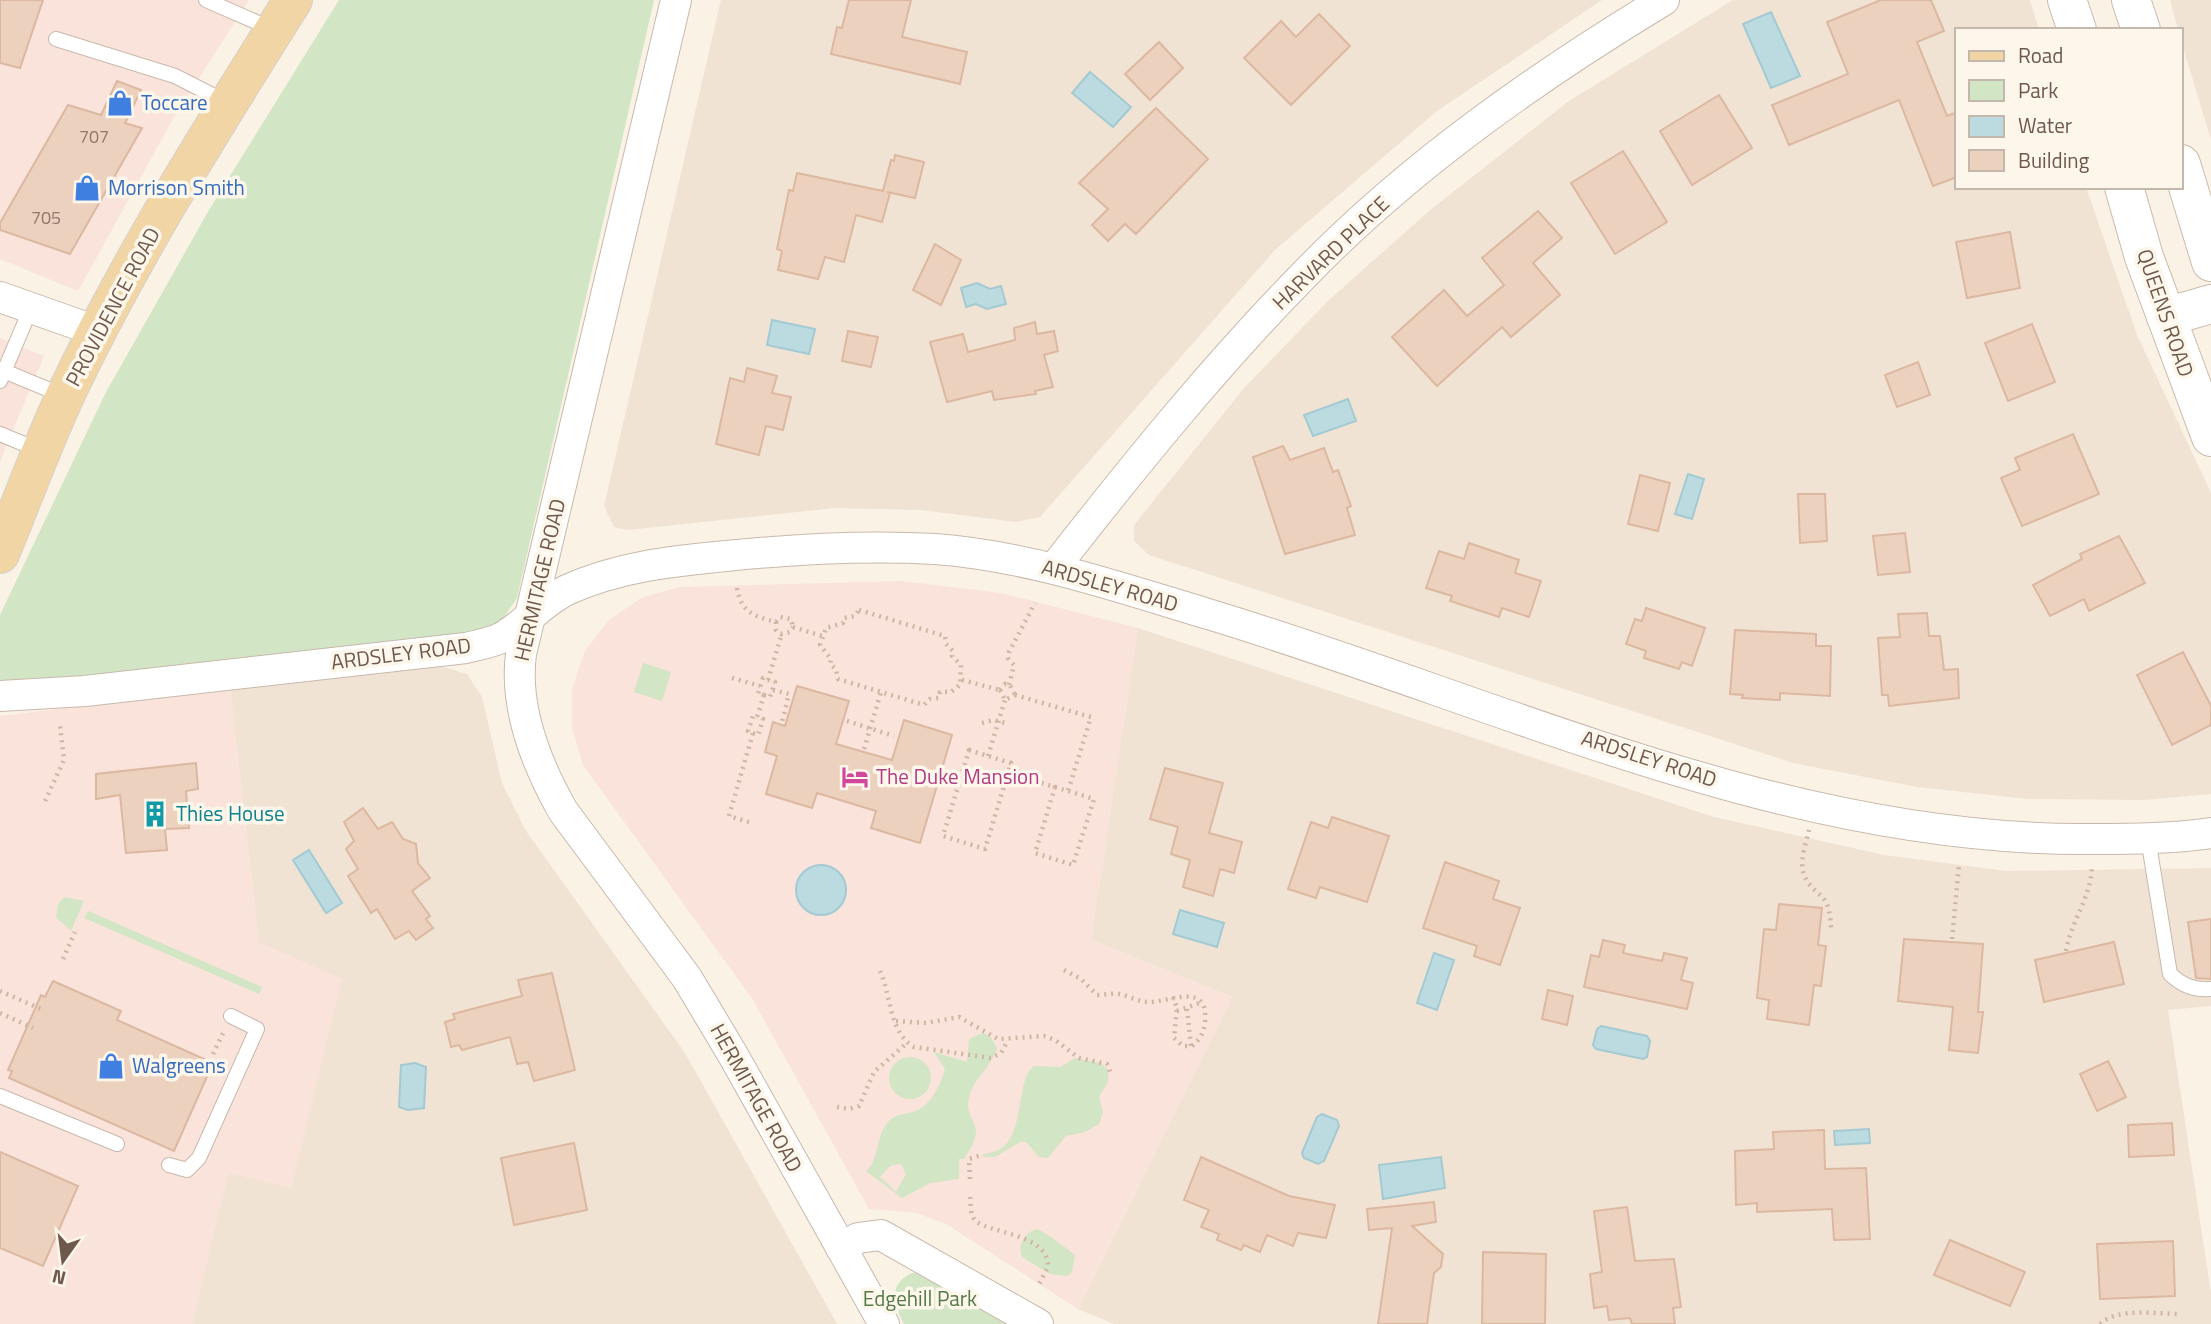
<svg xmlns="http://www.w3.org/2000/svg" width="2211" height="1324" font-family="'Titillium Web',sans-serif">
	<style>
		.residential { fill: #f0e3d4 }
		.commercial { fill: #f9e3da }
		.green { fill: #d2e5c5; fill-rule: evenodd }
		.water { fill: #bbdbe1; stroke: #a3cad2; stroke-width: 2 }
		.building { fill: #ecd1bf; stroke: #ddb8a1; stroke-width: 2 }
		.lines { fill: none; stroke-linecap: round; stroke-linejoin: round }
		.service-casing { stroke: #c9b9ac; stroke-width: 16 }
		.minor-casing { stroke: #c9b9ac; stroke-width: 32 }
		.secondary-casing { stroke: #ccbaab; stroke-width: 40 }
		.primary-casing { stroke: #d7d1cd; stroke-width: 40 }
		.path { stroke: #d1b5a3; stroke-width: 4.5; stroke-dasharray: 2 5; stroke-linecap: butt }
		.service { stroke: #fff; stroke-width: 14 }
		.minor { stroke: #fff; stroke-width: 30 }
		.secondary { stroke: #fff; stroke-width: 38 }
		.primary { stroke: #f2d5a4; stroke-width: 38 }
		.labels { text-anchor: middle; stroke-width: 7; stroke-linejoin: round; paint-order: stroke }
		.number-label { font-size: 18px; fill: #8e776a }
		.shop-label { font-size: 21px; fill: #366cbe; stroke: #fdf6ea; text-anchor: start }
		.street-label { font-size: 21px; fill: #6f594d; stroke: #fdf6ea }
		.hotel-label { font-size: 21px; fill: #b23c85; stroke: #fdf6ea; text-anchor: start }
		.culture-label { font-size: 21px; fill: #0d838f; stroke: #fdf6ea; text-anchor: start }
		.park-label { font-size: 21px; fill: #577a49; stroke: #fdf6ea }
	</style>
	<rect width="100%" height="100%" fill="#faf2e5"/>
	<g class="residential">
		<polygon points="721,0 1602,0 1437,111 1275,250 1040,517 1016,522 921,510 835,508 628,530 614,527 604,506"/>
		<polygon points="1733,0 2030,0 2039,30 1957,30 1957,187 2086,187 2137,335 2211,493 2211,794 2145,800 2028,799 1917,787 1793,763 1149,555 1134,541 1134,525 1245,387 1330,299 1429,211 1569,101"/>
		<polygon points="2170,0 2211,0 2211,140 2181,40 2181,30 2178,30"/>
		<polygon points="1138,628 1714,817 1884,855 2007,871 2211,868 2211,1006 2168,1010 2211,1293 2211,1324 1114,1324 1078,1309 1232,997 1091,940"/>
		<polygon points="431,663 467,674 482,697 502,783 526,831 685,1053 837,1324 192,1324 228,1172 292,1188 259,942 230,688"/>
	</g>
	<g class="commercial">
		<polygon points="0,0 249,0 173,119 78,291 0,259"/>
		<polygon points="0,338 44,356 0,461"/>
		<polygon points="902,581 1001,593 1138,628 1091,940 1232,997 1078,1309 946,1224 917,1213 869,1209 753,1000 583,765 572,728 572,689 585,651 609,620 641,598 679,587"/>
		<polygon points="230,688 259,942 342,979 291,1188 228,1173 192,1324 0,1324 0,716"/>
	</g>
	<g class="green">
		<polygon points="339,0 654,0 517,598 494,632 0,685 0,615 105,394 209,210"/>
		<polygon points="643,663 671,672 662,701 634,692"/>
		<polygon points="64,897 84,901 71,931 56,917 58,905"/>
		<polygon points="88,911 262,987 259,994 84,918"/>
		<path d="M982,1033l8,3 7,12c-5,18 -23,30 -28,49 -6,28 22,23 -5,62h-5v20l-29,4 -28,15 -36,-27c14,-11 9,-34 22,-49 8,-9 19,-7 30,-12 14,-7 23,-26 27,-41l-11,-17 33,10 2,-23zM901,1164l5,10 -10,18 -16,-15 10,-11z"/>
		<circle cx="910" cy="1078" r="21"/>
		<path d="M1075,1058l25,5 8,6v13l-9,15 4,15 -4,12 -14,8 -19,4 -18,22 -9,-1 -12,-14 -5,-2 -27,16h-12v-3c42,-2 32,-55 45,-82l6,-6 27,1z"/>
		<path d="M1037,1229c5,1 34,22 38,27l-3,16 -5,4 -17,-2 -28,-17c-5,-12 3,-25 15,-28z"/>
		<path d="M912,1273h9l99,51h-116c-11,-20 -16,-40 8,-51z"/>
	</g>
	<g class="water">
		<polygon points="1771,12 1800,76 1771,88 1743,24"/>
		<polygon points="1090,72 1131,107 1113,127 1072,93"/>
		<polygon points="977,283 990,289 1001,286 1006,304 987,309 976,304 966,307 961,288"/>
		<polygon points="772,320 815,329 809,354 767,345"/>
		<polygon points="1348,399 1356,421 1313,436 1304,415"/>
		<polygon points="1688,474 1704,479 1692,519 1675,514"/>
		<polygon points="309,850 342,903 326,913 293,860"/>
		<circle cx="821" cy="890" r="25"/>
		<polygon points="1180,910 1224,923 1217,947 1173,934"/>
		<polygon points="1434,953 1454,960 1437,1010 1417,1003"/>
		<polygon points="1601,1026 1647,1036 1650,1041 1647,1057 1643,1059 1596,1049 1593,1045 1597,1029"/>
		<polygon points="415,1063 426,1067 424,1108 408,1110 399,1107 401,1065"/>
		<polygon points="1322,1114 1337,1120 1339,1126 1324,1161 1318,1164 1304,1158 1302,1153 1317,1117"/>
		<polygon points="1869,1129 1870,1143 1835,1145 1834,1131"/>
		<polygon points="1441,1157 1445,1188 1383,1199 1379,1165"/>
	</g>
	<g class="building">
		<polygon points="0,0 43,0 20,68 0,63"/>
		<polygon points="849,0 911,0 902,37 967,52 960,84 831,54 837,27 842,28"/>
		<polygon points="1881,0 1931,0 1944,31 1917,42 1947,116 1957,112 1957,177 1933,186 1899,100 1789,145 1772,105 1848,74 1827,22"/>
		<polygon points="1319,14 1350,46 1291,105 1244,58 1281,21 1296,37"/>
		<polygon points="1159,42 1183,68 1150,100 1125,74"/>
		<polygon points="117,81 141,90 125,123 142,128 70,254 0,230 0,223 68,105 101,115"/>
		<polygon points="1719,95 1752,148 1692,185 1660,131"/>
		<polygon points="1156,108 1208,159 1136,234 1125,224 1108,241 1092,225 1108,209 1079,183"/>
		<polygon points="1623,151 1667,222 1615,254 1571,183"/>
		<polygon points="895,155 924,162 915,198 887,192 890,193 882,222 856,215 844,262 825,257 818,279 778,270 782,251 777,249 789,190 793,191 797,173 883,191 891,160 894,161"/>
		<polygon points="1538,211 1562,238 1533,263 1560,295 1511,337 1502,327 1437,386 1392,337 1444,290 1467,316 1504,285 1482,258"/>
		<polygon points="2010,232 2020,288 1967,298 1956,242"/>
		<polygon points="935,244 961,260 941,305 913,290"/>
		<polygon points="1035,322 1037,334 1054,331 1058,351 1044,355 1053,387 1035,391 1036,394 994,400 992,391 947,402 930,342 963,334 968,352 1015,340 1014,328"/>
		<polygon points="2032,324 2055,382 2008,401 1985,343"/>
		<polygon points="848,331 878,337 871,367 842,361"/>
		<polygon points="1918,362 1930,395 1897,407 1885,375"/>
		<polygon points="747,368 777,376 772,393 791,397 783,430 766,426 759,455 716,444 730,378 744,382"/>
		<polygon points="2073,434 2099,494 2022,526 2001,478 2020,470 2015,458"/>
		<polygon points="1283,446 1290,460 1324,448 1333,472 1338,470 1351,506 1347,508 1355,535 1285,554 1253,457"/>
		<polygon points="1640,475 1670,483 1658,531 1628,524"/>
		<polygon points="1798,494 1825,494 1827,541 1800,543"/>
		<polygon points="1905,533 1910,572 1878,575 1873,536"/>
		<polygon points="2119,536 2145,583 2089,611 2084,599 2050,616 2033,585 2082,559 2080,554"/>
		<polygon points="1469,543 1519,560 1515,573 1541,581 1529,617 1502,608 1499,617 1450,601 1452,596 1426,588 1439,551 1464,559"/>
		<polygon points="1646,608 1705,628 1692,666 1682,662 1679,669 1644,658 1646,651 1626,644 1635,619 1642,621"/>
		<polygon points="1927,613 1929,636 1940,636 1944,670 1958,669 1959,698 1889,706 1888,695 1882,695 1878,638 1900,637 1898,614"/>
		<polygon points="1735,630 1816,634 1816,646 1831,646 1830,696 1780,693 1780,700 1742,698 1743,695 1730,694"/>
		<polygon points="2183,652 2211,706 2211,725 2172,745 2137,675"/>
		<polygon points="797,686 849,701 836,744 892,760 904,720 952,735 920,843 871,828 876,811 817,793 812,808 766,794 777,756 765,752 773,722 785,726"/>
		<polygon points="196,763 198,789 186,791 189,828 165,829 167,850 126,853 120,795 96,799 96,774"/>
		<polygon points="1165,768 1223,783 1209,833 1242,842 1234,873 1220,869 1213,896 1183,887 1190,860 1171,854 1178,827 1150,819"/>
		<polygon points="363,808 378,829 392,822 403,839 416,844 418,863 430,878 412,891 430,916 426,919 433,928 416,940 409,931 395,939 377,909 371,913 348,876 358,869 346,849 354,841 344,822"/>
		<polygon points="1332,817 1389,836 1367,902 1320,887 1316,898 1288,889 1311,822 1328,828"/>
		<polygon points="1445,862 1499,881 1493,899 1520,908 1500,965 1474,956 1477,946 1423,928"/>
		<polygon points="1779,904 1822,908 1818,945 1826,946 1821,986 1814,985 1809,1025 1767,1019 1769,1000 1757,998 1764,929 1776,930"/>
		<polygon points="2211,919 2211,979 2196,978 2188,922"/>
		<polygon points="1904,939 1983,944 1978,1012 1983,1012 1978,1053 1949,1050 1953,1007 1898,1001"/>
		<polygon points="1603,940 1625,945 1623,953 1662,961 1664,953 1687,958 1681,980 1693,983 1687,1009 1584,987 1591,955 1599,957"/>
		<polygon points="2114,942 2124,984 2044,1002 2035,960"/>
		<polygon points="552,973 575,1070 534,1081 528,1062 517,1064 510,1037 462,1050 459,1045 451,1047 445,1022 455,1019 453,1014 522,996 518,980"/>
		<polygon points="53,981 121,1011 117,1020 213,1063 174,1151 9,1078 12,1071 8,1070 41,995 45,997"/>
		<polygon points="1548,990 1573,996 1567,1025 1542,1019"/>
		<polygon points="2108,1061 2126,1097 2097,1111 2080,1074"/>
		<polygon points="2172,1123 2174,1155 2129,1157 2128,1125"/>
		<polygon points="1824,1130 1825,1169 1866,1168 1870,1239 1834,1240 1832,1209 1757,1212 1757,1203 1736,1205 1735,1151 1774,1149 1773,1132"/>
		<polygon points="574,1143 587,1210 514,1225 501,1158"/>
		<polygon points="0,1152 78,1186 43,1266 0,1248"/>
		<polygon points="1201,1157 1289,1196 1335,1205 1326,1238 1298,1233 1293,1246 1267,1235 1260,1252 1244,1245 1241,1250 1217,1240 1219,1234 1201,1227 1209,1210 1184,1200"/>
		<polygon points="1434,1202 1436,1222 1412,1226 1443,1254 1441,1267 1434,1273 1427,1324 1378,1324 1392,1228 1369,1230 1367,1209"/>
		<polygon points="1627,1207 1635,1261 1674,1259 1681,1307 1673,1308 1675,1324 1632,1324 1630,1318 1609,1320 1607,1306 1594,1308 1590,1274 1602,1272 1594,1211"/>
		<polygon points="1950,1240 2025,1272 2010,1306 1934,1275"/>
		<polygon points="2173,1241 2175,1296 2100,1299 2097,1244"/>
		<polygon points="1483,1252 1546,1254 1545,1324 1482,1324"/>
	</g>
	<g class="lines">
		<g class="service-casing">
			<g id="service">
				<polyline points="206,0 272,29"/>
				<polyline points="56,39 175,76 226,102"/>
				<polyline points="4,371 64,396"/>
				<polyline points="0,381 31,308"/>
				<polyline points="0,434 41,451"/>
				<path d="M2148,838l22,136c13,12 24,16 41,15"/>
				<polyline points="0,1096 117,1144"/>
				<polyline points="169,1165 187,1170 199,1158 257,1029 231,1016"/>
			</g>
		</g>
		<g class="minor-casing">
			<g id="minor">
				<path d="M676,0l-155,654c-7,53 16,111 42,157l124,167 46,77 151,269"/>
				<polyline points="0,297 99,332"/>
				<path d="M1054,568c79,-101 159,-200 248,-291 105,-109 233,-199 362,-277"/>
				<path d="M0,696l85,-5 381,-43c12,-3 24,-5 35,-10 23,-13 41,-36 66,-48 50,-23 105,-29 159,-34 69,-7 139,-11 209,-7 94,7 183,38 273,65 286,86 573,226 876,225 42,0 85,0 127,-6"/>
				<polyline points="841,1248 858,1238 881,1235 1038,1324"/>
			</g>
		</g>
		<g class="secondary-casing">
			<g id="secondary">
				<polyline points="2067,0 2077,30"/>
				<polyline points="2131,0 2141,30"/>
				<polyline points="2181,164 2211,262"/>
				<polyline points="2124,187 2144,257 2211,437"/>
				<polyline points="2166,317 2211,304"/>
			</g>
		</g>
		<g class="primary-casing">
			<path id="primary" d="M0,554c22,-53 41,-106 65,-158 65,-138 147,-267 228,-396"/>
		</g>
		<g class="path">
			<path d="M737,588c4,24 16,28 39,34"/>
			<polygon points="859,610 945,636 946,644 953,651 952,656 961,665 960,685 951,692 940,692 939,698 930,699 924,705 838,679 836,669 830,664 831,659 820,645 826,628 843,623 844,618 855,616"/>
			<polyline points="776,622 776,630 781,634 790,632 793,627"/>
			<polyline points="776,622 780,617 791,619 793,627"/>
			<polyline points="793,627 822,636"/>
			<polyline points="732,678 760,686"/>
			<polyline points="768,680 782,633"/>
			<polyline points="962,680 1000,690"/>
			<polyline points="1009,685 1014,665 1008,658 1009,652 1035,603"/>
			<polyline points="773,690 789,694 782,722"/>
			<polyline points="1000,690 1005,684 1010,685 1015,695"/>
			<polyline points="1000,690 1005,700 1015,695"/>
			<polyline points="764,695 770,697 775,682 768,680"/>
			<polyline points="764,695 758,694 763,678 768,680"/>
			<polyline points="1015,695 1091,717 1068,791"/>
			<polyline points="847,721 894,736"/>
			<polyline points="982,723 993,720 1006,723"/>
			<polyline points="753,733 758,735 763,719 757,717"/>
			<polyline points="864,749 881,692"/>
			<polygon points="969,750 1011,763 985,849 943,836"/>
			<polyline points="988,756 1005,700"/>
			<polyline points="1008,773 1055,787"/>
			<polygon points="1055,787 1094,799 1073,865 1035,853"/>
			<polyline points="45,801 64,760 60,725"/>
			<polyline points="749,822 729,816 753,733 748,731 753,716 757,717 764,695"/>
			<path d="M1809,830c-3,14 -10,31 -5,45 11,25 25,12 27,53"/>
			<polyline points="1952,939 1959,865"/>
			<path d="M2066,951c5,-30 25,-53 26,-85"/>
			<polyline points="63,959 75,932"/>
			<path d="M1064,970l17,9 16,16c8,0 14,-2 22,-1 11,2 21,9 32,8 20,-1 58,-20 54,20 -1,10 -5,18 -13,24h-9l-9,-8 3,-30 -4,-11"/>
			<path d="M880,971c11,23 9,62 34,76l77,11 10,-5 7,-13"/>
			<polyline points="0,991 41,1009"/>
			<polyline points="1187,1009 1191,1046"/>
			<polyline points="1177,1011 1200,1003"/>
			<polyline points="0,1013 33,1028"/>
			<polyline points="896,1021 926,1023 959,1017 998,1039 1044,1036 1055,1040 1079,1058 1107,1064 1111,1074"/>
			<polyline points="213,1054 223,1033"/>
			<polyline points="837,1107 849,1109 859,1106 874,1072 907,1043"/>
			<polyline points="970,1179 969,1159 979,1156"/>
			<path d="M970,1197c1,7 0,16 4,22 11,15 75,13 74,48l-10,19"/>
			<path d="M2100,1324c18,-17 56,-10 80,-10"/>
		</g>
		<use href="#service" class="service"/>
		<use href="#minor" class="minor"/>
		<use href="#secondary" class="secondary"/>
		<use href="#primary" class="primary"/>
	</g>
	<defs>
		<g id="shop-bare" transform="scale(2.1)"><path d="M-5-2.5h2.3a2.7 3.5 0 0 1 5.4 0H5L5.5 6h-11ZM-1.5-2.5h3a1.5 2.3 0 0 0-3 0Z" fill="#3f7fe0" stroke="#fdf6ea" stroke-width="2.5" paint-order="stroke"/></g>
		<g id="hotel-bare" transform="scale(2.1)"><path d="M-6-4.5h1.5V1H6V5H4.5V3h-9V5H-6ZM-4 0a1.8 1.8 0 1 1 3.6 0ZM.5 0V-2.5h3Q6-2.5 6 0Z" fill="#d1479c" stroke="#fdf6ea" stroke-width="2.5" paint-order="stroke"/></g>
		<g id="building-bare" transform="scale(2.1)"><path d="M-4-6H4V6H1V3H-1V6H-4ZM-2.5-4.3h1.7v1.8h-1.7ZM.8-4.3h1.7v1.8H.8ZM-2.5-1h1.7V.8h-1.7ZM.8-1h1.7V.8H.8Z" fill="#0f9aa8" stroke="#fdf6ea" stroke-width="2.5" paint-order="stroke"/></g>
	</defs>
	<g fill-rule="evenodd">
		<use href="#shop-bare" x="120" y="103"/>
		<use href="#shop-bare" x="87" y="188"/>
		<use href="#hotel-bare" x="855" y="777"/>
		<use href="#building-bare" x="155" y="814"/>
		<use href="#shop-bare" x="111" y="1066"/>
	</g>
	<g class="labels">
		<g class="number-label">
			<text x="94" y="143">707</text>
			<text x="46" y="224">705</text>
		</g>
		<g class="shop-label">
			<text x="141" y="110">Toccare</text>
			<text x="108" y="195">Morrison Smith</text>
			<text x="132" y="1073">Walgreens</text>
		</g>
		<g class="street-label">
			<text transform="translate(1331 253) rotate(-44)" y="7">HARVARD PLACE</text>
			<text transform="translate(113 307) rotate(-62)" y="7">PROVIDENCE ROAD</text>
			<text transform="translate(2165 313) rotate(71)" y="7">QUEENS ROAD</text>
			<text transform="translate(540 580) rotate(-77)" y="7">HERMITAGE ROAD</text>
			<text transform="translate(1110 586) rotate(16)" y="7">ARDSLEY ROAD</text>
			<text transform="translate(401 654) rotate(-7)" y="7">ARDSLEY ROAD</text>
			<text transform="translate(1649 759) rotate(18)" y="7">ARDSLEY ROAD</text>
			<text transform="translate(756 1098) rotate(61)" y="7">HERMITAGE ROAD</text>
		</g>
		<g class="hotel-label">
			<text x="876" y="784">The Duke Mansion</text>
		</g>
		<g class="culture-label">
			<text x="176" y="821">Thies House</text>
		</g>
		<g class="park-label">
			<text x="920" y="1306">Edgehill Park</text>
		</g>
	</g>
	<rect x="1955" y="28" width="228" height="161" fill="#fdf6ea" stroke="#c4b7ab" stroke-width="2"/>
	<rect x="1969" y="51" width="35" height="10" fill="#f2d5a4" stroke="#c4b7ab" stroke-width="2"/>
	<text x="2018" y="63" font-size="21" fill="#6f594d">Road</text>
	<rect x="1969" y="80" width="35" height="21" fill="#d2e5c5" stroke="#c4b7ab" stroke-width="2"/>
	<text x="2018" y="98" font-size="21" fill="#6f594d">Park</text>
	<rect x="1969" y="116" width="35" height="21" fill="#bbdbe1" stroke="#c4b7ab" stroke-width="2"/>
	<text x="2018" y="133" font-size="21" fill="#6f594d">Water</text>
	<rect x="1969" y="150" width="35" height="21" fill="#ecd1bf" stroke="#c4b7ab" stroke-width="2"/>
	<text x="2018" y="168" font-size="21" fill="#6f594d">Building</text>
	<g transform="translate(63 1261) rotate(194)" stroke="#fdf6ea" stroke-width="5" paint-order="stroke">
	<path d="M0-5L12 26L0 18L-12 26Z" fill="#6f594d"/>
	<text y="-10" font-size="19" font-weight="bold" text-anchor="middle" fill="#6f594d">N</text>
	</g>
</svg>
